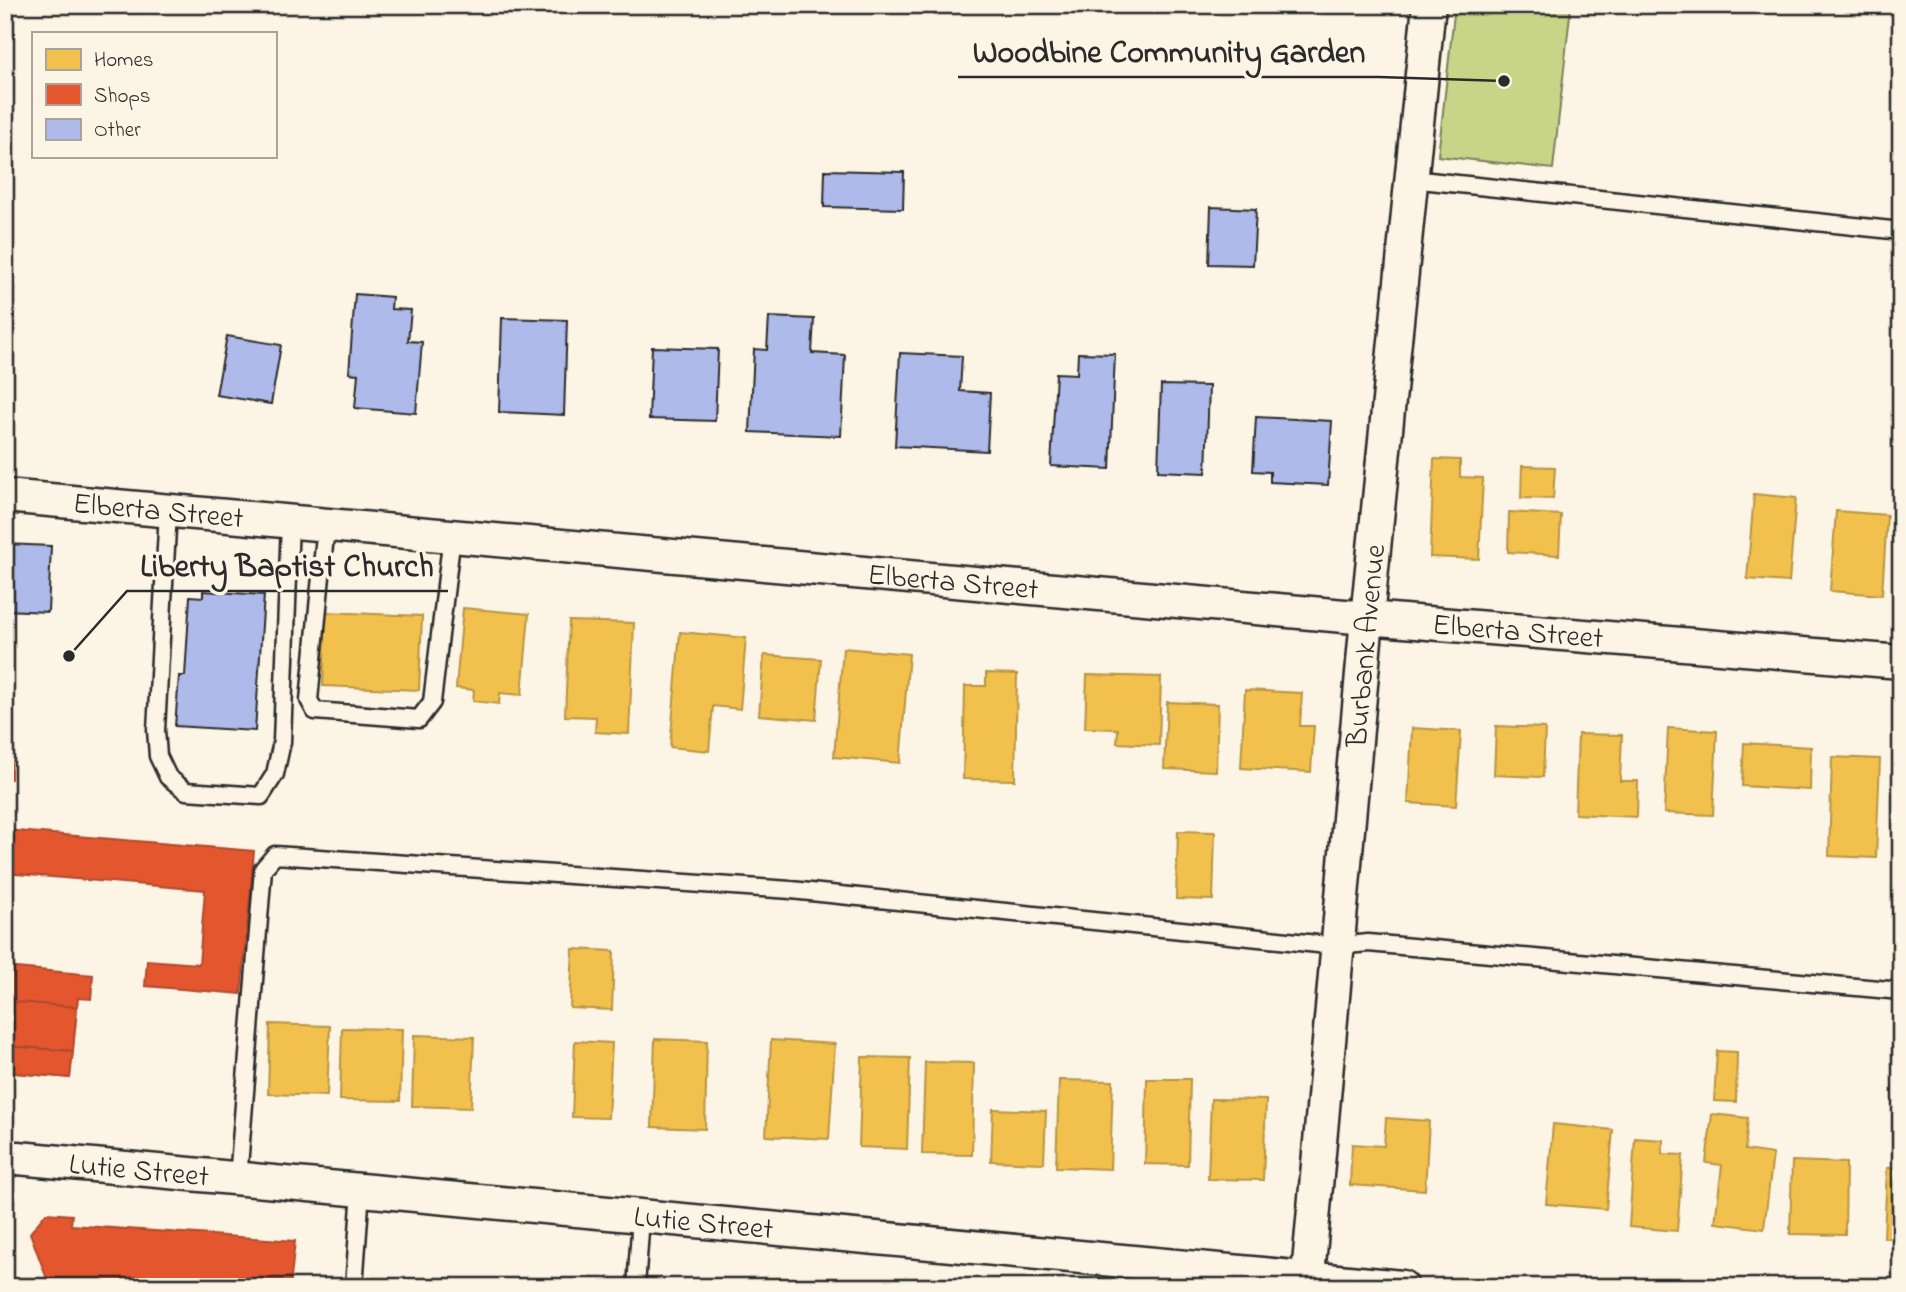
<svg xmlns="http://www.w3.org/2000/svg" width="1906" height="1292" font-family="'Indie Flower',sans-serif">
	<style>
		.green { fill: #c8d588; stroke: #7a805a; stroke-width: 2 }
		.homes { fill: #f2c14e; stroke: #b69444; stroke-width: 2 }
		.shops { fill: #e4572e; stroke: #ac4a2d; stroke-width: 2 }
		.building { fill: #aebaea; stroke: #2b2b2b; stroke-width: 2 }
		.lines { fill: none; stroke-linecap: round; stroke-linejoin: round }
		.service-casing { stroke: #2b2b2b; stroke-width: 21 }
		.minor-casing { stroke: #2b2b2b; stroke-width: 37 }
		.service { stroke: #fcf5e5; stroke-width: 16 }
		.minor { stroke: #fcf5e5; stroke-width: 32 }
		.labels { text-anchor: middle; stroke-width: 7; stroke-linejoin: round; paint-order: stroke }
		.street-label { font-size: 30px; fill: #2b2b2b; stroke: #fcf5e5 }
		.leader { fill: none; stroke: #2b2b2b; stroke-width: 2.5 }
		.callout-dot { fill: #2b2b2b; stroke: #fcf5e5; stroke-width: 2.5 }
		.callout-label { font-size: 32px; text-anchor: middle; font-weight: bold; fill: #2b2b2b; stroke: #fcf5e5; stroke-width: 7; stroke-linejoin: round; paint-order: stroke }
	</style>
	<rect width="100%" height="100%" fill="#fcf5e5"/>
	<filter id="ink" filterUnits="userSpaceOnUse"><feTurbulence type="fractalNoise" baseFrequency=".0143" numOctaves="2"/><feDisplacementMap in="SourceGraphic" scale="14" xChannelSelector="R" yChannelSelector="G"/><feConvolveMatrix kernelMatrix="1 2 1 2 8 2 1 2 1" color-interpolation-filters="sRGB"/></filter>
	<g filter="url(#ink)">
		<polygon class="green" points="1455,5 1571,5 1553,169 1438,156"/>
		<g class="homes">
			<polygon points="1434,459 1460,460 1460,477 1483,478 1479,559 1430,557"/>
			<polygon points="1522,466 1555,467 1553,499 1521,498"/>
			<polygon points="1754,494 1796,498 1789,582 1747,579"/>
			<polygon points="1836,511 1887,515 1882,595 1830,591"/>
			<polygon points="1509,512 1561,515 1559,555 1508,552"/>
			<polygon points="463,608 529,614 522,695 500,693 499,704 473,701 474,690 456,688"/>
			<polygon points="326,612 422,616 419,690 323,686"/>
			<polygon points="569,621 634,623 629,734 595,732 596,717 565,716"/>
			<polygon points="680,632 746,638 740,709 713,706 709,751 670,747"/>
			<polygon points="843,648 909,654 900,763 834,757"/>
			<polygon points="764,655 821,659 816,720 759,715"/>
			<polygon points="986,673 1017,674 1015,780 963,779 965,686 986,686"/>
			<polygon points="1087,675 1161,677 1159,745 1117,743 1118,729 1085,728"/>
			<polygon points="1245,690 1302,693 1300,726 1314,726 1311,772 1241,768"/>
			<polygon points="1167,702 1218,704 1216,771 1164,769"/>
			<polygon points="1496,726 1545,728 1543,777 1494,775"/>
			<polygon points="1412,728 1461,731 1456,806 1408,803"/>
			<polygon points="1668,728 1717,731 1713,815 1664,813"/>
			<polygon points="1578,734 1622,735 1620,781 1638,781 1637,817 1575,814"/>
			<polygon points="1744,743 1811,747 1810,790 1742,786"/>
			<polygon points="1832,757 1880,759 1876,858 1829,856"/>
			<polygon points="1178,831 1215,832 1213,900 1176,899"/>
			<polygon points="573,949 614,951 612,1010 570,1008"/>
			<polygon points="270,1024 330,1026 327,1096 268,1094"/>
			<polygon points="342,1028 402,1029 400,1101 340,1100"/>
			<polygon points="414,1035 474,1037 471,1108 412,1106"/>
			<polygon points="655,1039 707,1041 705,1129 652,1127"/>
			<polygon points="771,1040 835,1044 829,1139 766,1136"/>
			<polygon points="575,1041 612,1043 608,1118 572,1117"/>
			<polygon points="1717,1051 1737,1052 1736,1102 1714,1101"/>
			<polygon points="862,1057 910,1058 907,1149 859,1147"/>
			<polygon points="925,1062 974,1063 972,1155 922,1154"/>
			<polygon points="1147,1079 1190,1079 1188,1165 1145,1164"/>
			<polygon points="1059,1080 1113,1081 1110,1169 1056,1167"/>
			<polygon points="1211,1099 1266,1100 1263,1180 1208,1179"/>
			<polygon points="993,1109 1046,1111 1044,1163 991,1161"/>
			<polygon points="1712,1114 1748,1118 1745,1150 1773,1154 1764,1229 1715,1223 1722,1165 1706,1163"/>
			<polygon points="1386,1118 1429,1121 1425,1190 1350,1185 1352,1144 1384,1146"/>
			<polygon points="1553,1124 1613,1130 1606,1209 1546,1204"/>
			<polygon points="1635,1138 1663,1140 1662,1154 1683,1155 1677,1231 1629,1227"/>
			<polygon points="1792,1161 1846,1163 1845,1235 1790,1234"/>
			<polygon points="1887,1168 1901,1168 1901,1238 1884,1238"/>
		</g>
		<g class="shops">
			<polygon points="5,727 12,727 11,779 5,779"/>
			<polygon points="5,830 254,851 241,994 145,986 147,960 199,964 205,890 5,873"/>
			<polygon points="5,967 93,975 91,999 78,998 70,1078 5,1072"/>
			<polygon points="5,1001 77,1007 73,1051 5,1046"/>
			<polygon points="5,1046 73,1051 70,1078 5,1072"/>
			<polygon points="46,1213 72,1215 71,1225 295,1241 290,1287 50,1287 30,1233"/>
		</g>
		<g class="building">
			<polygon points="825,170 904,172 903,209 824,207"/>
			<polygon points="1211,207 1256,209 1253,265 1209,264"/>
			<polygon points="355,294 392,297 391,309 411,310 408,341 422,342 416,413 355,408 358,374 349,373"/>
			<polygon points="769,317 814,319 812,353 845,355 841,436 750,432 754,349 767,350"/>
			<polygon points="502,318 567,320 564,415 499,412"/>
			<polygon points="227,336 281,345 271,404 216,395"/>
			<polygon points="652,347 718,349 715,421 649,419"/>
			<polygon points="900,353 962,356 960,391 990,393 987,451 895,446"/>
			<polygon points="1078,353 1115,354 1110,469 1051,466 1056,373 1077,374"/>
			<polygon points="1161,385 1209,386 1206,473 1158,471"/>
			<polygon points="1256,417 1332,421 1328,485 1270,482 1270,472 1253,471"/>
			<polygon points="5,544 51,546 48,612 5,610"/>
			<polygon points="203,591 264,595 255,731 175,726 179,676 185,676 190,596 203,597"/>
		</g>
		<g class="lines">
			<g class="service-casing">
				<g id="service">
					<polyline points="1411,179 1901,231"/>
					<polyline points="168,511 156,730 158,756 168,777 186,791 261,796 275,774 282,742 290,521"/>
					<polyline points="326,525 309,700 315,711 419,719 432,702 452,535"/>
					<polyline points="238,1179 263,869 275,855 791,890 1337,946 1368,943 1901,991"/>
					<polyline points="354,1287 361,1190"/>
					<polyline points="636,1287 641,1217"/>
				</g>
			</g>
			<g class="minor-casing">
				<g id="minor">
					<path id="s1" d="M5,496l1362,122 534,44"/>
					<path id="s2" d="M5,1161l13,-3 1384,129"/>
					<path id="s3" d="M1307,1287l60,-669 62,-613"/>
				</g>
			</g>
			<use href="#service" class="service"/>
			<use href="#minor" class="minor"/>
		</g>
	</g>
	<g class="labels">
		<g class="street-label">
			<text dy="10" stroke="none"><textPath href="#s1" startOffset="154">Elberta Street</textPath></text>
			<text dy="10" stroke="none"><textPath href="#s1" startOffset="952">Elberta Street</textPath></text>
			<text dy="10" stroke="none"><textPath href="#s1" startOffset="1519">Elberta Street</textPath></text>
			<text dy="10" stroke="none"><textPath href="#s3" startOffset="644">Burbank Avenue</textPath></text>
			<text dy="10" stroke="none"><textPath href="#s2" startOffset="135">Lutie Street</textPath></text>
			<text dy="10" stroke="none"><textPath href="#s2" startOffset="702">Lutie Street</textPath></text>
		</g>
	</g>
	<path class="leader" d="M1504 81L1379 77H958M69 656L127 591H448"/>
	<g class="callout-dot">
		<circle cx="1504" cy="81" r="7"/>
		<circle cx="69" cy="656" r="7"/>
	</g>
	<g class="callout-label">
		<text x="1169" y="62">Woodbine Community Garden</text>
		<text x="287" y="576">Liberty Baptist Church</text>
	</g>
	<rect width="1906" height="1292" fill="none" stroke="#fcf5e5" stroke-width="28"/>
	<rect x="14" y="14" width="1878" height="1264" fill="none" stroke="#2b2b2b" stroke-width="2.5" filter="url(#ink)"/>
	<rect x="32" y="32" width="245" height="126" fill="#fcf5e5" stroke="#a8a49b" stroke-width="2"/>
	<rect x="46" y="49" width="35" height="21" fill="#f2c14e" stroke="#a8a49b" stroke-width="2"/>
	<text x="94" y="66" font-size="21" fill="#2b2b2b">Homes</text>
	<rect x="46" y="84" width="35" height="21" fill="#e4572e" stroke="#a8a49b" stroke-width="2"/>
	<text x="94" y="102" font-size="21" fill="#2b2b2b">Shops</text>
	<rect x="46" y="119" width="35" height="21" fill="#aebaea" stroke="#a8a49b" stroke-width="2"/>
	<text x="94" y="136" font-size="21" fill="#2b2b2b">Other</text>
</svg>
